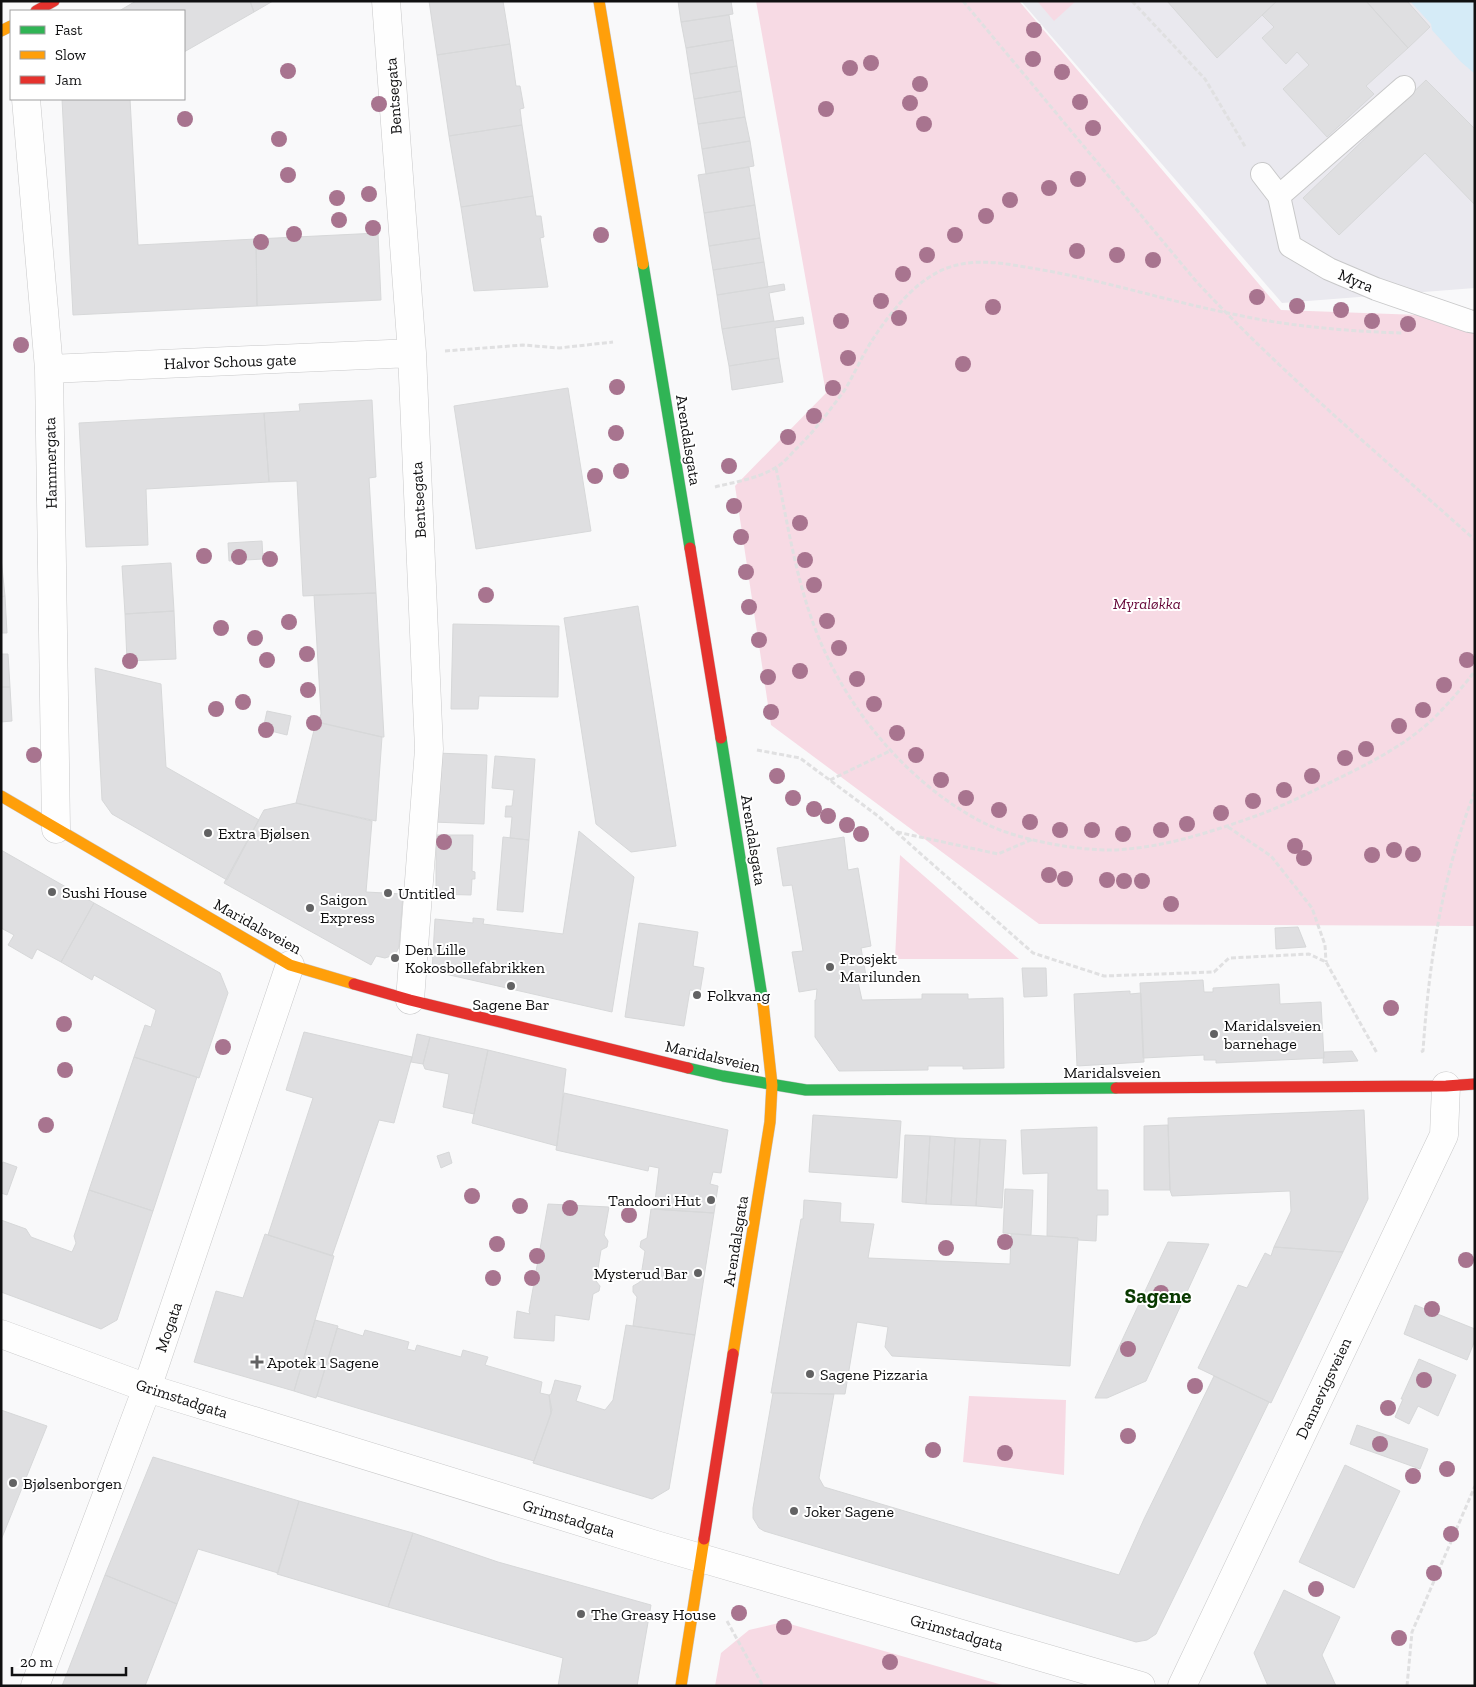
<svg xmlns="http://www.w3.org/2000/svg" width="1476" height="1687" font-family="'Zilla Slab',serif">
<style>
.built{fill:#eae9ef}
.green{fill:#f7dae4}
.water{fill:#d5ebf7}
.building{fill:#dfdfe1;stroke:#d7d8d9}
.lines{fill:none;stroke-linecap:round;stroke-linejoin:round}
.lane-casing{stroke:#c8c8c9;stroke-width:24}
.street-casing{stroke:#c8c8c9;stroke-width:29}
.fast-casing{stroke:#c8c8c9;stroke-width:12}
.slow-casing{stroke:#c8c8c9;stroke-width:12}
.jam-casing{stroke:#c8c8c9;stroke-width:12}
.path{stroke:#e0e0e1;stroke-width:3;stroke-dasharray:5 2.5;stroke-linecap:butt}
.lane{stroke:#fefefe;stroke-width:22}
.street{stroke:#fefefe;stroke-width:28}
.fast{stroke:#30b455;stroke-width:11}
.slow{stroke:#ff9f0a;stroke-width:11}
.jam{stroke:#e5322d;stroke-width:11}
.tree{fill:#a8748f}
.poi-dot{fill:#626263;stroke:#fff;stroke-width:2}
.labels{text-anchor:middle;stroke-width:4;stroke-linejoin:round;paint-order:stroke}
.street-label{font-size:16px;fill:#101011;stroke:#fff}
.park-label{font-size:16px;font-style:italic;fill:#650738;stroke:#fff}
.poi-label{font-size:16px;fill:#101011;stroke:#fff;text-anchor:start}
.district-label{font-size:21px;font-weight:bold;fill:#093900;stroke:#fff}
</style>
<rect width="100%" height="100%" fill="#f9f9fa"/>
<path class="built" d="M1021 1H1475V288L1282 303Z"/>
<path class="green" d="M756 1H1019L1281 310 1475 317V926L1039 924 771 725 735 486 826 393Z
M1037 1H1076L1054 21Z
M900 855 1019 959H895Z
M969 1396 1066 1400 1064 1475 963 1462Z
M783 1622 1006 1686H715L721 1653 749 1630Z"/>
<path class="water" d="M1410 1H1475V74L1460 61 1432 30 1431 24Z"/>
<path class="building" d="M136 1H250L254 12 184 52V11H119Z
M250 1H273L254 12Z
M429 1H503L510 44 437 55Z
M678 1H731L733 14 681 22Z
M1167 1H1277L1217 58Z
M1277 1H1366L1408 48 1366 86 1374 94 1327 137 1283 89 1309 65 1297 52 1286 64 1262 38 1274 27 1262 15Z
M1366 1H1407L1430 27 1408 48Z
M729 15 733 40 686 48 681 22Z
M733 40 737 66 690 74 686 48Z
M510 44 516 86H520L524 108 520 109 522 125 449 136 437 55Z
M737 66 741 91 694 99 690 74Z
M1426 80 1475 129V205L1425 153 1339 235 1303 198Z
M741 91 745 117 698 124 694 99Z
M62 99H130L138 245 256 239 257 306 73 315Z
M745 117 750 141 702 149 698 124Z
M522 125 533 196 461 207 449 136Z
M750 141 754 166 706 174 702 149Z
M749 167 755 205 704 213 698 175Z
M533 196 536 216H541L544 237 540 238 548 287 474 291 461 207Z
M755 205 760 238 709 246 704 213Z
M378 233 381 300 257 306 256 239Z
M760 238 764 262 713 270 709 246Z
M764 262 768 287 717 295 713 270Z
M784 284 785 290 769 293 774 321 722 329 717 295Z
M803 317 804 324 775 328 779 358 729 366 722 329Z
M779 358 783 382 732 390 729 366Z
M568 388 591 531 476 549 454 406Z
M372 400 376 477 369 478 376 593 303 596 297 481 269 482 264 413 300 411 299 404Z
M264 413 269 482 146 489 148 545 86 547 79 423Z
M262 541 263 559 229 561 228 543Z
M1 558 5 596 1 597Z
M171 563 174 611 125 614 122 566Z
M376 593 384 737H382L318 722 321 714 314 595Z
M5 596 7 633H1V597Z
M638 606 676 846 631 852 596 824 564 618Z
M174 611 176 659 127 661 125 614Z
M453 624 559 626 558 697 479 696 478 709H451Z
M1 654H8L10 687H1Z
M95 668 161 684 166 767 259 820 227 880 112 814 102 800Z
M1 687H10L12 721 1 722Z
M267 711 291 716 287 735 263 729Z
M316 722 382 737 376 821 296 803Z
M436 753 487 755 484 824 433 822Z
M495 756 535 759 529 840 510 838 512 817H505L506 806H512L514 790 492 788Z
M296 803 372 821 366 892 403 894 399 947 396 953 391 956 385 958 376 956 371 965 224 883 264 810Z
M579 831 634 877 612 1012 432 971 435 919 473 923V918L484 919 483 924 563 934Z
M436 835H473L472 871 475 872V879H472L471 895 436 894Z
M503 837 529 840 523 912 497 910Z
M844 837 848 870 858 868 871 946 861 948 867 981 858 982 862 1000 922 999V994H968V999L1003 998 1004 1068 963 1069V1066H928V1070L839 1071 815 1037V1000H816L817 989 799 992 792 952 803 951 792 885 783 886 777 848Z
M1 850 94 903 61 962 37 949 32 959 8 945 14 935 1 928Z
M94 903 220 973 228 993 199 1078 134 1057 145 1025 151 1027 156 1010 94 975 92 980 61 962Z
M639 923 698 932 693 966 704 968 700 992 690 990 684 1026 625 1017Z
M1298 927 1306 947 1276 949 1275 928Z
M1022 968H1046L1047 996 1024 997Z
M1203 980 1204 992H1213V988L1279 984 1280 1004 1321 1002 1324 1058 1216 1063V1060H1204V1055L1143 1058 1140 983Z
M1130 991V994L1141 993 1144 1062 1077 1066 1074 994Z
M304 1032 412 1057 394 1123 379 1120 332 1256 268 1235 313 1098 286 1090Z
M417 1034 430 1037 423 1064 411 1062Z
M430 1037 488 1050 474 1114 443 1107 449 1074 425 1069 423 1064Z
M488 1050 566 1069 557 1146 472 1123Z
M1352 1051 1358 1061 1323 1063 1324 1052Z
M134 1057 197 1077 153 1211 89 1190Z
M564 1093 728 1130 721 1173 713 1172 710 1184 718 1186 714 1213 654 1209 659 1168 649 1166 648 1171 556 1150Z
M1364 1110 1368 1199 1343 1252 1274 1247 1291 1211 1290 1191 1172 1196 1170 1190 1168 1118Z
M813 1115 901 1121 897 1178 809 1172Z
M1168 1125 1170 1190H1144V1126Z
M1097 1127V1190H1108V1215H1097L1096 1241 1078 1240V1238L1047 1236 1048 1173 1023 1174 1021 1130Z
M905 1135 930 1136 926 1204 902 1202Z
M930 1136 955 1138 951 1205 926 1204Z
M955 1138 980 1139 976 1206 951 1205Z
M980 1139 1006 1140 1002 1208 976 1206Z
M449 1152 452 1163 441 1168 437 1156Z
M3 1162 17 1167 7 1195 1 1193V1166Z
M1005 1189 1033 1190 1031 1235 1003 1233Z
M89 1190 153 1211 117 1320 101 1329 1 1292V1220L26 1229 31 1237 72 1252 76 1243 74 1236Z
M804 1200 841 1203 840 1222 874 1224 868 1258 1010 1264 1011 1234 1078 1238 1070 1366 892 1356 885 1347 888 1327 857 1322 845 1394 771 1393 801 1219H803Z
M548 1204 609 1207 604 1235 608 1241 607 1247 601 1250 596 1281 600 1286 599 1291 593 1294 589 1320 555 1315 554 1341 514 1338 517 1311 530 1314 529 1311Z
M651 1209 714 1213 695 1335 633 1326 637 1297 633 1292V1286L640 1282 645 1251 640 1247 641 1241 647 1238Z
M265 1234 334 1256 294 1391 194 1362 216 1291 243 1298Z
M1168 1242 1209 1244 1146 1381 1107 1398H1095Z
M1274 1247 1343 1252 1271 1403 1198 1368 1238 1285 1247 1288 1265 1253 1271 1256Z
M1415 1305 1475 1329V1340L1467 1360 1404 1334Z
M315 1320 338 1326 316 1398 294 1391Z
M626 1325 695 1335 669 1489 652 1499 533 1463 551 1414 549 1395 551 1394 555 1380 581 1386 576 1401 605 1410 613 1400Z
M337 1328 363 1336 365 1330 409 1342 407 1349 415 1351 417 1345 461 1357 463 1350 488 1357 485 1365 542 1382 540 1393 549 1395 552 1410 534 1461 317 1396Z
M1419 1359 1456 1375 1438 1416 1418 1406 1409 1424 1395 1417 1403 1399H1401Z
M1214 1376 1269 1402 1156 1634 1147 1640 1136 1642 764 1531 759 1528 753 1518V1508L773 1393 834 1394 819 1478 824 1487 1119 1575 1144 1519Z
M1 1410 47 1426 1 1540Z
M1357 1425 1428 1449 1420 1469 1350 1444Z
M153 1457 299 1501 278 1573 198 1549 177 1604 105 1575Z
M1345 1465 1400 1491 1354 1588 1299 1562Z
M299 1501 413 1533 388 1607 277 1574Z
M413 1533 498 1562 651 1605 637 1686H558L563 1658 388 1607Z
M105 1575 177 1604 145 1686H62Z
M1284 1590 1340 1617 1322 1655 1336 1686H1268L1254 1653Z"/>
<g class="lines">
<defs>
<path id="lane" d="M1404 87 1279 196 1290 246 1329 269 1376 289 1469 321 1475 322
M1262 174 1279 196"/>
<path id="street" d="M386 1 412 353 429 749 410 1000
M26 99 49 369 56 829
M49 369 412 353
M1 1334 147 1388 656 1545 1141 1686
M35 1686 147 1388 290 965
M1182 1686 1444 1135 1446 1086"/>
<path id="fast" d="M643 264 690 548
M721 738 763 1003
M688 1068 723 1076 806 1090 1116 1088"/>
<path id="slow" d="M599 1 643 264
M1 31 11 26
M1 796 290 965 354 984
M733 1354 770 1122 772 1085 763 1003
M681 1686 704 1539"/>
<path id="jam" d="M36 11 54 1
M690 548 721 738
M354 984 410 1000 688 1068
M1116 1088 1446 1086 1475 1084
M704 1539 733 1354"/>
</defs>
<use href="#lane" class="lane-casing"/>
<use href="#street" class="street-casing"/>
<use href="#fast" class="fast-casing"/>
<use href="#slow" class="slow-casing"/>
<use href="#jam" class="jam-casing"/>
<path class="path" d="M963 1 1195 280C1281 373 1380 455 1475 540
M1132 1 1205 79 1246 148
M445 351 523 345 559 348 613 342
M776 468C789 530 798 594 825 652 857 722 917 790 986 824 1019 840 1074 850 1110 850 1159 849 1208 833 1253 817 1281 807 1307 794 1333 781 1368 764 1404 746 1433 719 1448 704 1462 688 1475 671
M715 487C734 482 757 479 775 468 783 464 790 455 796 449 814 432 829 411 844 391 854 375 861 358 871 342 889 314 915 280 947 268 977 257 1007 264 1037 269 1102 280 1164 300 1228 313 1285 326 1343 331 1402 333
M757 750 800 758 878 816 1033 953 1104 976 1214 972 1229 958 1309 954 1326 962 1377 1053
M830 780 892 750
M1228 827 1271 856 1312 908 1325 945 1326 962
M897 832 998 854 1033 839
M1421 1052 1423 1051C1429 962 1442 875 1475 791
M727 1621 763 1686
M1407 1686 1412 1632 1475 1486"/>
<use href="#lane" class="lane"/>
<use href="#street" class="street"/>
<use href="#fast" class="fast"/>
<use href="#slow" class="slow"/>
<use href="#jam" class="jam"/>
</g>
<g class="tree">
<circle cx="1034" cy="30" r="8"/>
<circle cx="1033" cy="59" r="8"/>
<circle cx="871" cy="63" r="8"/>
<circle cx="850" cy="68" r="8"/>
<circle cx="288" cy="71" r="8"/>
<circle cx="1062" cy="72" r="8"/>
<circle cx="920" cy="84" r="8"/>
<circle cx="1080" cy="102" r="8"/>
<circle cx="910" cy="103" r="8"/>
<circle cx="379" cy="104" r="8"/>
<circle cx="826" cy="109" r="8"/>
<circle cx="185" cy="119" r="8"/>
<circle cx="924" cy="124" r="8"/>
<circle cx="1093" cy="128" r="8"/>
<circle cx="279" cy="139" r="8"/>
<circle cx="288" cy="175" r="8"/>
<circle cx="1078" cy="179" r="8"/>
<circle cx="1049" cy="188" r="8"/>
<circle cx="369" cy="194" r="8"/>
<circle cx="337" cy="198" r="8"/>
<circle cx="1010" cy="200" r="8"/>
<circle cx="986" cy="216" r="8"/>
<circle cx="339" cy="220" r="8"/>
<circle cx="373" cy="228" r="8"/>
<circle cx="294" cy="234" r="8"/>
<circle cx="601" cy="235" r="8"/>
<circle cx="955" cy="235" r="8"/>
<circle cx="261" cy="242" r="8"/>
<circle cx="1077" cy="251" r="8"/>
<circle cx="927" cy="255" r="8"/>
<circle cx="1117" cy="255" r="8"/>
<circle cx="1153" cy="260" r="8"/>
<circle cx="903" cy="274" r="8"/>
<circle cx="1257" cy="297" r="8"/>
<circle cx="881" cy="301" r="8"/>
<circle cx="1297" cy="306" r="8"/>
<circle cx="993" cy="307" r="8"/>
<circle cx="1341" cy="310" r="8"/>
<circle cx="899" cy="318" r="8"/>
<circle cx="841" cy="321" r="8"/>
<circle cx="1372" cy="321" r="8"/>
<circle cx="1408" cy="324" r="8"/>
<circle cx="21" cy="345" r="8"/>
<circle cx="848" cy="358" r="8"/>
<circle cx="963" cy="364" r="8"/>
<circle cx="617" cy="387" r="8"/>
<circle cx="833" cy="388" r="8"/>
<circle cx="814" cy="416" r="8"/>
<circle cx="616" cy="433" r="8"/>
<circle cx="788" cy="437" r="8"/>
<circle cx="729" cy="466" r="8"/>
<circle cx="621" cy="471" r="8"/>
<circle cx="595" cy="476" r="8"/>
<circle cx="734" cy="506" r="8"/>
<circle cx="800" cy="523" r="8"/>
<circle cx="741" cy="537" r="8"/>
<circle cx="204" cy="556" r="8"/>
<circle cx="239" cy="557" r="8"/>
<circle cx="270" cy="559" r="8"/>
<circle cx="805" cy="560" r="8"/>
<circle cx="746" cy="572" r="8"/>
<circle cx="814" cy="585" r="8"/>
<circle cx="486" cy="595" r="8"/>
<circle cx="749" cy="607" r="8"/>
<circle cx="827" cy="621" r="8"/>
<circle cx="289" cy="622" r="8"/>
<circle cx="221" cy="628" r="8"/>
<circle cx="255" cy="638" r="8"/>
<circle cx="759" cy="640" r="8"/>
<circle cx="839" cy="648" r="8"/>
<circle cx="307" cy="654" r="8"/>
<circle cx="267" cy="660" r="8"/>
<circle cx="1467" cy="660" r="8"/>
<circle cx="130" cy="661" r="8"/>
<circle cx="800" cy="671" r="8"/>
<circle cx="768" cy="677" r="8"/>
<circle cx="857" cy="679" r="8"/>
<circle cx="1444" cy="685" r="8"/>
<circle cx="308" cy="690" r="8"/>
<circle cx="243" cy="702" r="8"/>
<circle cx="874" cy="704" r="8"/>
<circle cx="216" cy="709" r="8"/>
<circle cx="1423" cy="710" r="8"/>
<circle cx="771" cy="712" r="8"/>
<circle cx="314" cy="723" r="8"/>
<circle cx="1399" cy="726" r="8"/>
<circle cx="266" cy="730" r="8"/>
<circle cx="897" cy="733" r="8"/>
<circle cx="1366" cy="749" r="8"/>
<circle cx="34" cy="755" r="8"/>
<circle cx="916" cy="755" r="8"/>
<circle cx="1345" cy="758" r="8"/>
<circle cx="777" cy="776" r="8"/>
<circle cx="1312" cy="776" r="8"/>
<circle cx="941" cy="780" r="8"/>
<circle cx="1284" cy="790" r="8"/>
<circle cx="793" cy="798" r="8"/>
<circle cx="966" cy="798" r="8"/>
<circle cx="1253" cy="801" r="8"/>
<circle cx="814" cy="809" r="8"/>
<circle cx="999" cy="810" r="8"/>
<circle cx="1221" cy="813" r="8"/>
<circle cx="828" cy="816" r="8"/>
<circle cx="1030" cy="822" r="8"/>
<circle cx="1187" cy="824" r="8"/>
<circle cx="847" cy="825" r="8"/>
<circle cx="1060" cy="830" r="8"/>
<circle cx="1092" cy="830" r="8"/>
<circle cx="1161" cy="830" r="8"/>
<circle cx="861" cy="834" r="8"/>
<circle cx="1123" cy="834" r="8"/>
<circle cx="444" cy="842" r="8"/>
<circle cx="1295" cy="846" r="8"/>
<circle cx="1394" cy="850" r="8"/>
<circle cx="1413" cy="854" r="8"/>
<circle cx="1372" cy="855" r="8"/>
<circle cx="1304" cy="858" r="8"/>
<circle cx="1049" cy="875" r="8"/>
<circle cx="1065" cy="879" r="8"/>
<circle cx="1107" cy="880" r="8"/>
<circle cx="1124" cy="881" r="8"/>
<circle cx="1142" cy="881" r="8"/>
<circle cx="1171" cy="904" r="8"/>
<circle cx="1391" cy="1008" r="8"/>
<circle cx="64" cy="1024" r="8"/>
<circle cx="223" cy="1047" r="8"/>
<circle cx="65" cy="1070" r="8"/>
<circle cx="46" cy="1125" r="8"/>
<circle cx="472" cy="1196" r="8"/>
<circle cx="520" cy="1206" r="8"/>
<circle cx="570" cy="1208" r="8"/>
<circle cx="629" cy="1215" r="8"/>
<circle cx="1005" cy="1242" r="8"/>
<circle cx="497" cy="1244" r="8"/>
<circle cx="946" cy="1248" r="8"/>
<circle cx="537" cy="1256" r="8"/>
<circle cx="1466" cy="1260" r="8"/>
<circle cx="493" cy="1278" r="8"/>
<circle cx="532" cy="1278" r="8"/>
<circle cx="1161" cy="1293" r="8"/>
<circle cx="1432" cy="1309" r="8"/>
<circle cx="1128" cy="1349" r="8"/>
<circle cx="1424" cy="1380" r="8"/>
<circle cx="1195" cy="1386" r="8"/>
<circle cx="1388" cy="1408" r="8"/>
<circle cx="1128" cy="1436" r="8"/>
<circle cx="1380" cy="1444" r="8"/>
<circle cx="933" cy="1450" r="8"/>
<circle cx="1005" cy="1453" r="8"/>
<circle cx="1447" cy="1469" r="8"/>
<circle cx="1413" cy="1476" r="8"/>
<circle cx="1451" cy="1534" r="8"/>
<circle cx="1434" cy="1573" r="8"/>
<circle cx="1316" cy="1589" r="8"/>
<circle cx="739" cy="1613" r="8"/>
<circle cx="784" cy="1627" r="8"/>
<circle cx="1399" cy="1638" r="8"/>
<circle cx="890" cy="1662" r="8"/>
</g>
<g class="poi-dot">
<circle cx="208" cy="833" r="5"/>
<circle cx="52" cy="892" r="5"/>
<circle cx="388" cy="893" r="5"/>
<circle cx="310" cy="908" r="5"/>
<circle cx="395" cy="958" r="5"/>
<circle cx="830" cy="967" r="5"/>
<circle cx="511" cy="986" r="5"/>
<circle cx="697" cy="995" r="5"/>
<circle cx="1214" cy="1034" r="5"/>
<circle cx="711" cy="1200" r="5"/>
<circle cx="698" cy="1273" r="5"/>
<path d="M254.5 1354.5h5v5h5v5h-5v5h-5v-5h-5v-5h5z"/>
<circle cx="810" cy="1374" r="5"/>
<circle cx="13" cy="1483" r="5"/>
<circle cx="794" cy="1511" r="5"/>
<circle cx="581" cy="1614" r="5"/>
</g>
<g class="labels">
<g class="street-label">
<text transform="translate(393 96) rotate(-94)" y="6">Bentsegata</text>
<text transform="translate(1356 280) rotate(23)" y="6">Myra</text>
<text transform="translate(230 361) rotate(-2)" y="6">Halvor Schous gate</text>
<text transform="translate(689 440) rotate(81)" y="6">Arendalsgata</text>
<text transform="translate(50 463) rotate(-91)" y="6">Hammergata</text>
<text transform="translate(418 500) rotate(-93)" y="6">Bentsegata</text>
<text transform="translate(754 840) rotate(81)" y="6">Arendalsgata</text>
<text transform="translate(258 926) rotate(29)" y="6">Maridalsveien</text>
<text transform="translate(713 1056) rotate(13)" y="6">Maridalsveien</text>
<text x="1112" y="1078">Maridalsveien</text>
<text transform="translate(735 1241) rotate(-81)" y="6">Arendalsgata</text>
<text transform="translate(168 1327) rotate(-71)" y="6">Mogata</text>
<text transform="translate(1323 1388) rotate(-65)" y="6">Dannevigsveien</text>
<text transform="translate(182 1398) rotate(18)" y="6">Grimstadgata</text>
<text transform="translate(569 1518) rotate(17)" y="6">Grimstadgata</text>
<text transform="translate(957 1632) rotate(16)" y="6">Grimstadgata</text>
</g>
<g class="park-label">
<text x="1147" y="609">Myraløkka</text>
</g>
<g class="poi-label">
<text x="218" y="839">Extra Bjølsen</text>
<text x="62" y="898">Sushi House</text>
<text x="398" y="899">Untitled</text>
<text x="320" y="905">Saigon<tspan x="320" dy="18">Express</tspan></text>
<text x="405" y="955">Den Lille<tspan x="405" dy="18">Kokosbollefabrikken</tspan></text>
<text x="840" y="964">Prosjekt<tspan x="840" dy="18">Marilunden</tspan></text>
<text x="707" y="1001">Folkvang</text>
<text x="511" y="1010" text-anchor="middle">Sagene Bar</text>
<text x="1224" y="1031">Maridalsveien<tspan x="1224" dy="18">barnehage</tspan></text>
<text x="701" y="1206" text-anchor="end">Tandoori Hut</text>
<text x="688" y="1279" text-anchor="end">Mysterud Bar</text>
<text x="267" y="1368">Apotek 1 Sagene</text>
<text x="820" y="1380">Sagene Pizzaria</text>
<text x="23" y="1489">Bjølsenborgen</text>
<text x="804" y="1517">Joker Sagene</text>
<text x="591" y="1620">The Greasy House</text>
</g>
<g class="district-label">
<text x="1158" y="1303">Sagene</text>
</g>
</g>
<rect width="1476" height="1687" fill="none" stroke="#101011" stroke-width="5"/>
<rect x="10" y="10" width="175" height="90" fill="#ffffff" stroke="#9f9fa0"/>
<rect x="20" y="26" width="25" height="8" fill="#30b455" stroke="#9f9fa0"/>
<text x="55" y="35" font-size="15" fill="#101011">Fast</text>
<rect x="20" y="51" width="25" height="8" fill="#ff9f0a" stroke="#9f9fa0"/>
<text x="55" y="60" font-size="15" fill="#101011">Slow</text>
<rect x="20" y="76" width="25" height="8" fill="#e5322d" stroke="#9f9fa0"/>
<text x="55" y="85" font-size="15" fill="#101011">Jam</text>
<path d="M12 1667v8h114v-8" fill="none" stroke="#101011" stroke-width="2.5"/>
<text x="20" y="1667" font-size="15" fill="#101011" stroke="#ffffff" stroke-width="4" paint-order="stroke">20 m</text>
</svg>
